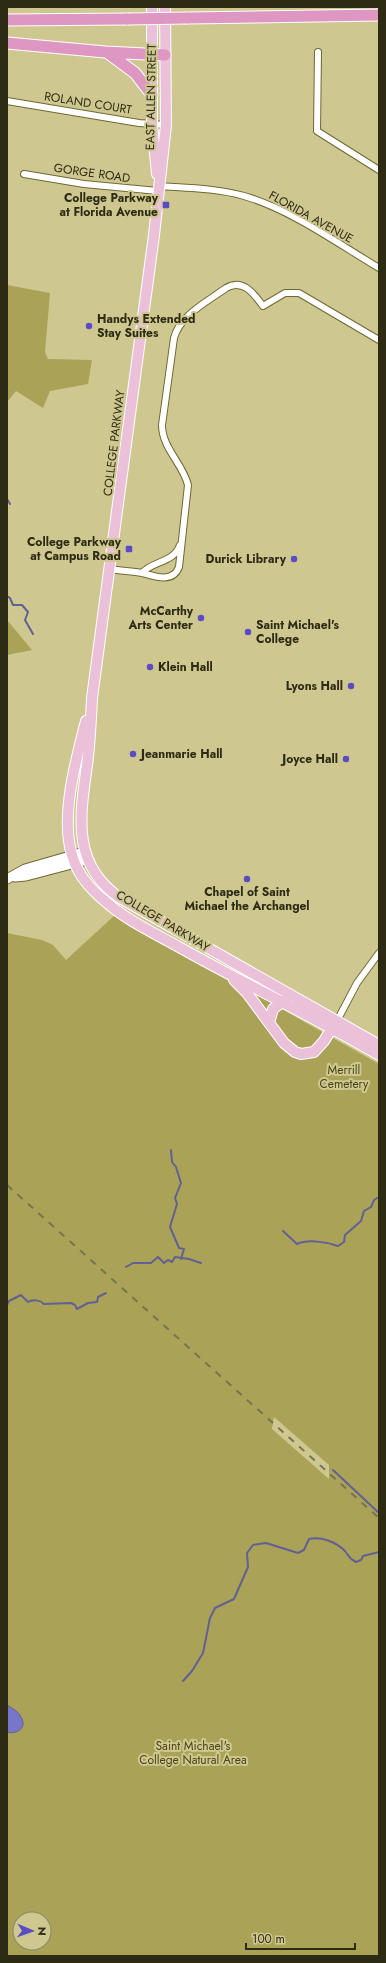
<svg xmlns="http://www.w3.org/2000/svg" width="386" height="1963" font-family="Jost,sans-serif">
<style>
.green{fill:#aaa256;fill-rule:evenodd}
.water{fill:#7876ca;stroke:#626094}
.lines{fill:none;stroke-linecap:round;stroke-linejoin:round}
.stream{stroke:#626094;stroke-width:2}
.street-casing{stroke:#6f6934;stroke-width:8}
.secondary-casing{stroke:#6f6934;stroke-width:11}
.primary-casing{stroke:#fff;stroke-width:12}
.highway-casing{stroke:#fff;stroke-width:13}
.street{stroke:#fff;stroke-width:6}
.secondary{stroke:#fff;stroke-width:9}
.primary{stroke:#ebc1da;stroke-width:10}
.highway{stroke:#de97c2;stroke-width:11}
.rail{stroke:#78744e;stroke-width:2;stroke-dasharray:7 7;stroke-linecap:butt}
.highway-bridge-casing{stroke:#fff;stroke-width:13;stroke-linecap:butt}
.highway-bridge{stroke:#de97c2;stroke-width:11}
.poi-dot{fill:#5a4cc4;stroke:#cec890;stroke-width:1.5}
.labels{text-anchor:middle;stroke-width:4;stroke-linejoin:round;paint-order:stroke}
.street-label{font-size:12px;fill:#2e2b15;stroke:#cec890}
.poi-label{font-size:12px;font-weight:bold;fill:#2e2b15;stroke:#cec890;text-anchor:end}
.park-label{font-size:12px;fill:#4a4519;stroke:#cec890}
</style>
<rect width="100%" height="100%" fill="#cec890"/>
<path class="green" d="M7 285 50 293 45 352 48 359 92 360 88 384 50 391 43 408 16 391 7 402Z
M7 620 32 650 7 655Z
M115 915 379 1064V1956H7V933L42 940 53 945 66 960ZM274 1417 329 1465V1479L272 1429ZM20 1919H44V1943H20Z"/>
<path class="water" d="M7 1705C13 1709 18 1711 21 1717 28 1728 16 1735 7 1732Z"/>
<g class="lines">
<path class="stream" d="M7 499 10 504
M7 596 10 598 13 605H22L28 612 25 620 33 634
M171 1150 172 1162 176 1167 181 1183 175 1198 177 1204 170 1227 179 1248 184 1249 181 1259
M283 1231 297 1244C308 1239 327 1242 338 1246L344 1242 345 1235 361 1221 364 1211 371 1207 374 1200 379 1197
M126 1267 133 1263H151L158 1257 164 1263 168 1260 172 1262 175 1257 189 1259 201 1263
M7 1305 9 1301 21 1295 28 1302C33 1299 40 1300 44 1304L71 1303 75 1305 77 1309 88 1303 97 1302 98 1297 106 1293
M333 1470 379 1513
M183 1681 192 1671 203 1653 210 1618 215 1608 234 1599 248 1567 247 1553 253 1545 266 1543 298 1553 304 1550 309 1539C321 1536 336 1542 345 1551 349 1556 349 1559 356 1562L361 1560 363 1556 379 1552"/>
<defs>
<path id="street" d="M318 52 317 131 379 170
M7 101 139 123 166 125
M24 174 84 184 158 191
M158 186C186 188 216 188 244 196 290 209 337 243 379 268
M110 569C121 571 132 571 142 573 156 577 173 583 179 567L188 485C183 464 162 448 162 425L174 338C180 315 207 302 226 288 243 278 254 294 263 306L285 293H299L379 340
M142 573C152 561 174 563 180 545
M337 1021 357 983 379 953"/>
<path id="secondary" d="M15 877 26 876 87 860
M7 879 25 869 84 852"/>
<path id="primary" d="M152 7V124L157 174
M165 7 166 125 154 235 92 698C91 720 90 742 87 765 80 816 71 864 120 898L379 1045
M86 721C76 760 60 816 72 855 77 873 90 889 105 901 126 920 154 933 179 947 245 984 314 1017 379 1055
M234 980 247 993 284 1043 295 1052 301 1054 314 1052 324 1041 335 1023
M269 1023 273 1009 285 1000"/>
<path id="highway" d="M187 18 379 15
M7 20 128 19
M7 43 105 52 165 55
M108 53 135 73 152 95"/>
</defs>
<use href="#street" class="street-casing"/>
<use href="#secondary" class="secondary-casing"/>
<use href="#primary" class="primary-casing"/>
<use href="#highway" class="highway-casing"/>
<use href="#street" class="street"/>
<use href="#secondary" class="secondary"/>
<use href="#primary" class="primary"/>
<use href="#highway" class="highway"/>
<path class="rail" d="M7 1185 379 1518"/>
<defs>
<path id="highway-bridge" d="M128 19 187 18"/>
</defs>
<use href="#highway-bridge" class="highway-bridge-casing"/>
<use href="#highway-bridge" class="highway-bridge"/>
</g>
<g class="poi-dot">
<rect x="162" y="201" width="8" height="8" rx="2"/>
<circle cx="89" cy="326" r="4"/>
<rect x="125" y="545" width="8" height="8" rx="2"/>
<circle cx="294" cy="559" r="4"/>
<circle cx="201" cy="618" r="4"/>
<circle cx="248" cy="632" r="4"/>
<circle cx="150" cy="667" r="4"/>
<circle cx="351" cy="686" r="4"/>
<circle cx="133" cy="754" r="4"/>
<circle cx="346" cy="759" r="4"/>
<circle cx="247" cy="879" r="4"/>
</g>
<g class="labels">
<g class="street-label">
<text transform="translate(151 97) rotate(-89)" y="4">EAST ALLEN STREET</text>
<text transform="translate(88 103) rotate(9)" y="4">ROLAND COURT</text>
<text transform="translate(92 173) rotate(8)" y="4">GORGE ROAD</text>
<text transform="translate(311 217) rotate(29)" y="4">FLORIDA AVENUE</text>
<text transform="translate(114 443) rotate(-83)" y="4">COLLEGE PARKWAY</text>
<text transform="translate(163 921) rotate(31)" y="4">COLLEGE PARKWAY</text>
</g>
<g class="poi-label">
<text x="158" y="202">College Parkway<tspan x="158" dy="14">at Florida Avenue</tspan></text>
<text x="97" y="323" text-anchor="start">Handys Extended<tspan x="97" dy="14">Stay Suites</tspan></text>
<text x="121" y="546">College Parkway<tspan x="121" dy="14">at Campus Road</tspan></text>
<text x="286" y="563">Durick Library</text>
<text x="193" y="615">McCarthy<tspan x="193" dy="14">Arts Center</tspan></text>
<text x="256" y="629" text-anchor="start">Saint Michael's<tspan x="256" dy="14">College</tspan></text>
<text x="158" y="671" text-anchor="start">Klein Hall</text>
<text x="343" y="690">Lyons Hall</text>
<text x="141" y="758" text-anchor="start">Jeanmarie Hall</text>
<text x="338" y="763">Joyce Hall</text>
<text x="247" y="896" text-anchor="middle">Chapel of Saint<tspan x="247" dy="14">Michael the Archangel</tspan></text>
</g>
<g class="park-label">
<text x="344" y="1074">Merrill<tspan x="344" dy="14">Cemetery</tspan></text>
<text x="193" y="1750">Saint Michael's<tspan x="193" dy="14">College Natural Area</tspan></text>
</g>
</g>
<rect width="386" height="1963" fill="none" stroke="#2e2b15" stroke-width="16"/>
<g transform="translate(32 1931) rotate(92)"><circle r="19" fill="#cec890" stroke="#8e895f"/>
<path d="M0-3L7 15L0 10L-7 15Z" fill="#5a4cc4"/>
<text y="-6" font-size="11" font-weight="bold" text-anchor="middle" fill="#2e2b15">N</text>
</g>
<path d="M246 1943v6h109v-6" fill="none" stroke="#2e2b15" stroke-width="2"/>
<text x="252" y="1943" font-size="12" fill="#2e2b15" stroke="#cec890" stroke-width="3" paint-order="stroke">100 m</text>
</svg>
